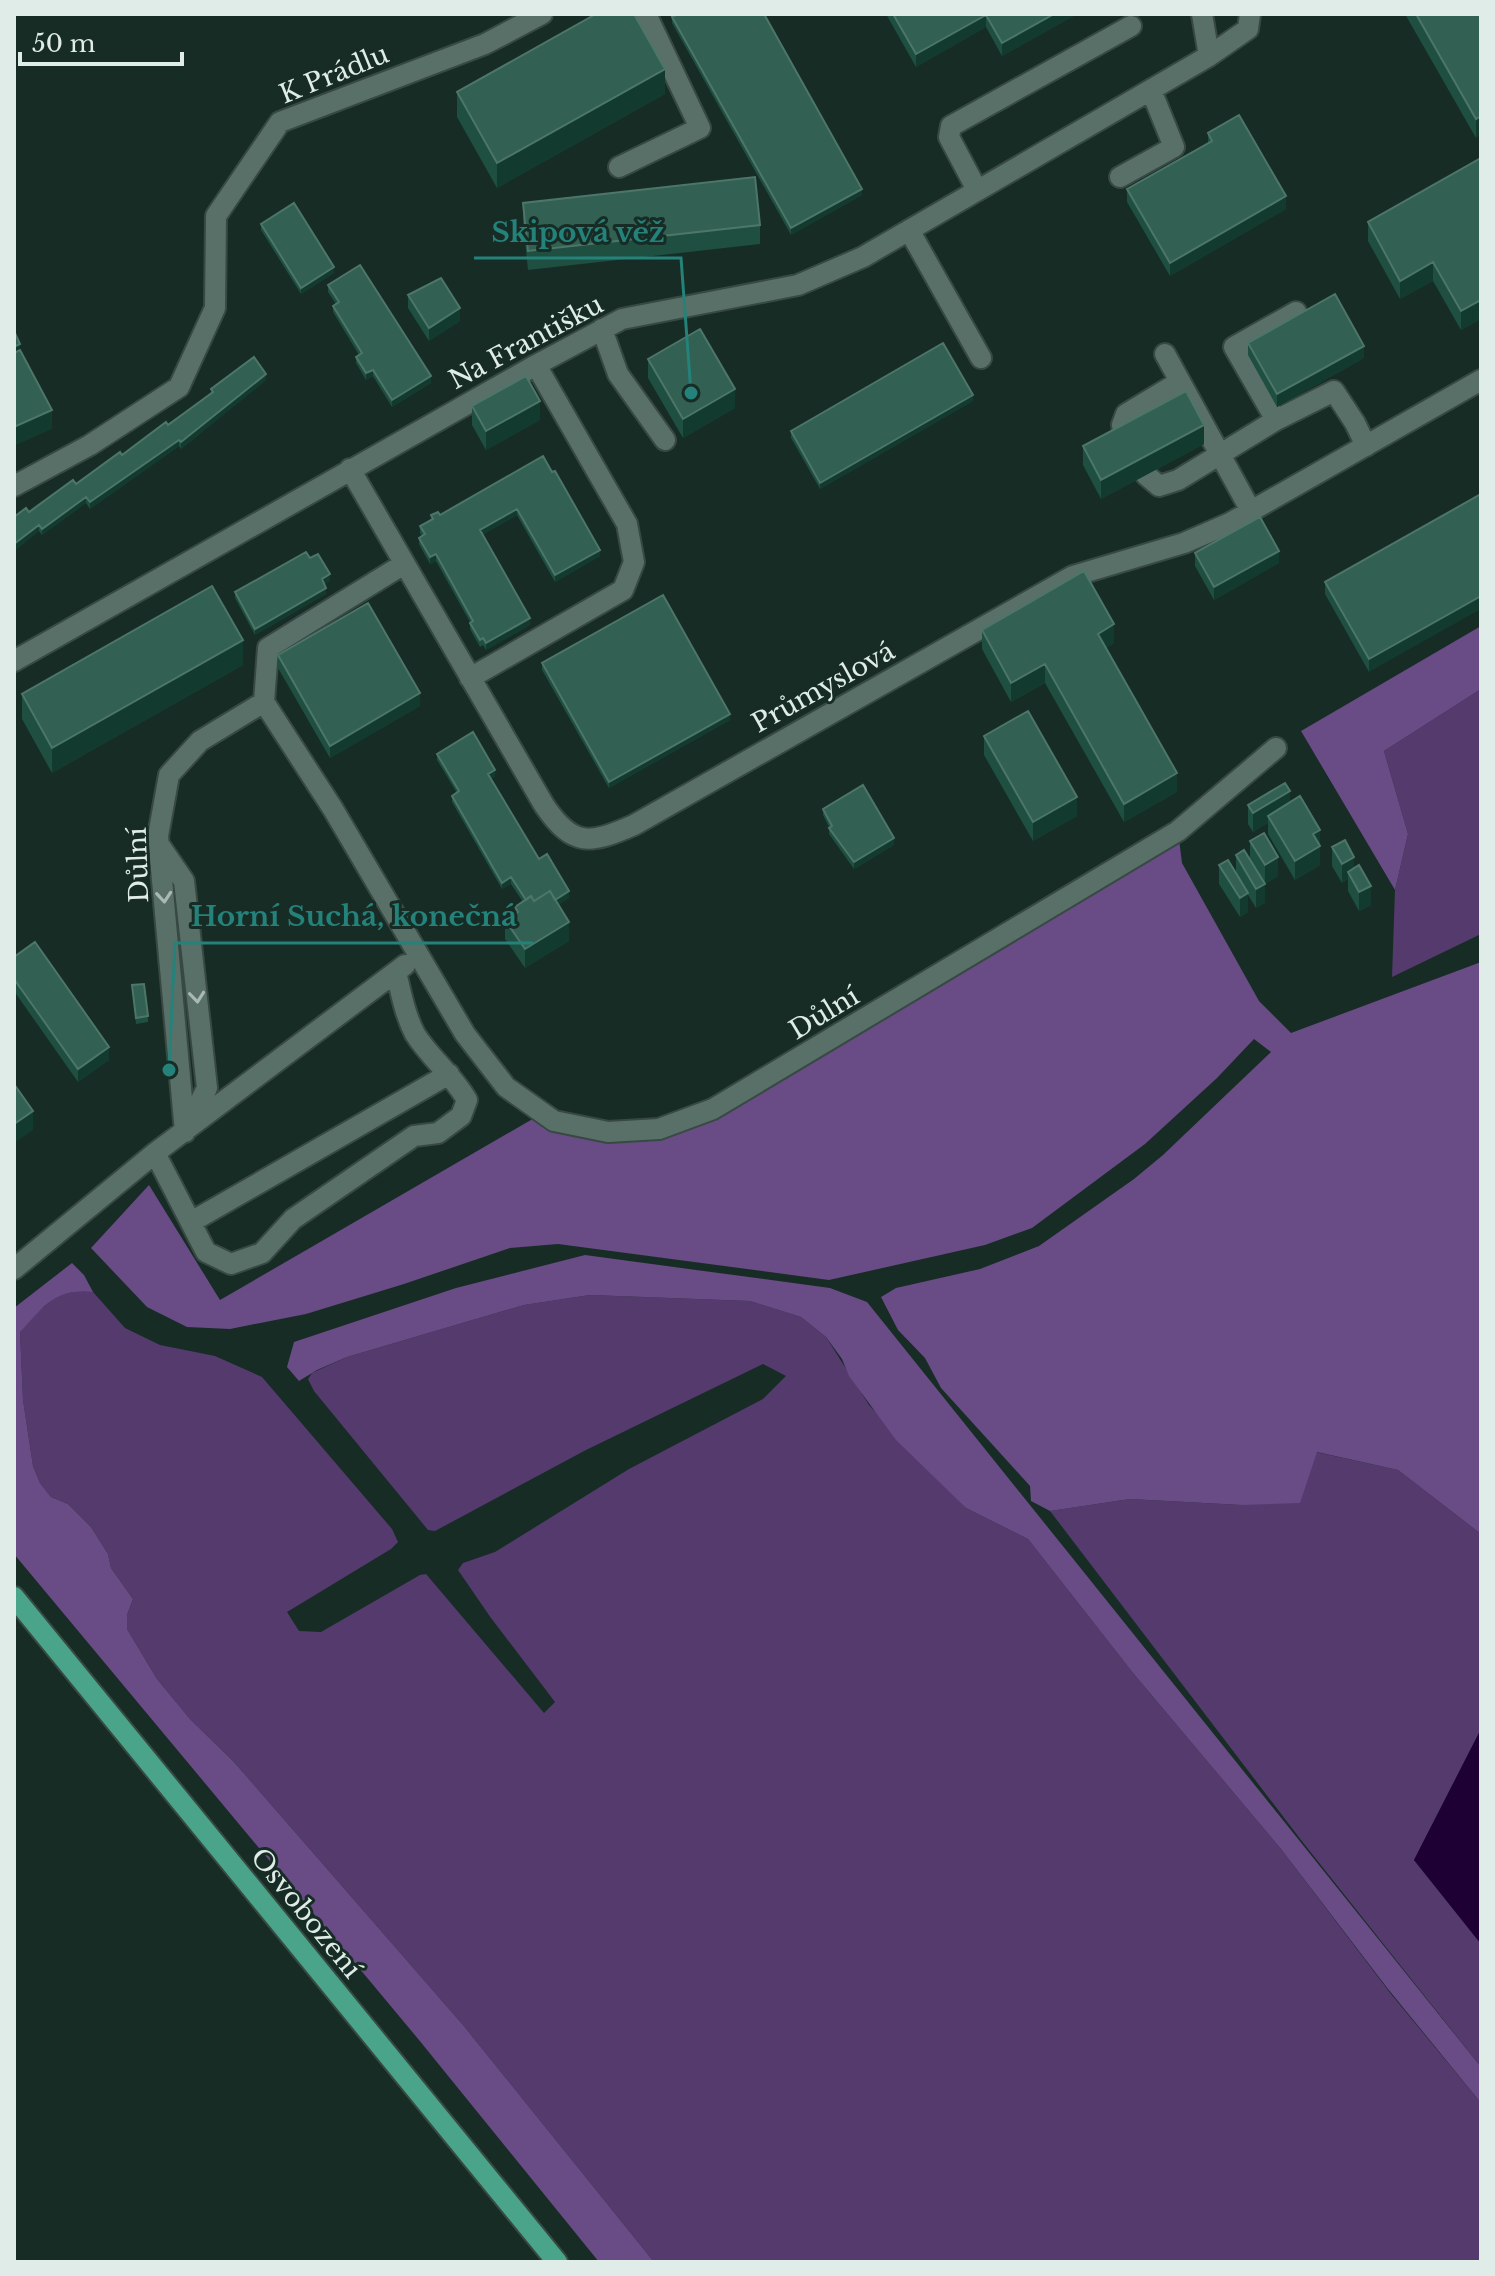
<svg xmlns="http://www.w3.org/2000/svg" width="1495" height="2276" font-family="'Libre Baskerville',serif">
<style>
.green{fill:#553a6e}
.forest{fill:#694b86}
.water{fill:#1f0034}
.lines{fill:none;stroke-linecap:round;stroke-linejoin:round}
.minor-casing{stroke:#374942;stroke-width:24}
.major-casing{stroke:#374942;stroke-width:24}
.minor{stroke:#597068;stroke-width:20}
.major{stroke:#49a489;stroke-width:20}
.wall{fill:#1e4f41}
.shaded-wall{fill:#123a2e}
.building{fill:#326052;stroke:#4d766a;stroke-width:2}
.oneway{stroke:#a9bab4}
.labels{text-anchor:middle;stroke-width:6;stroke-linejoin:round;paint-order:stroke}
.street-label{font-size:26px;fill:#dfece7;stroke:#172c25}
.leader{fill:none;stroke:#24827a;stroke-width:3}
.callout-dot{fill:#24827a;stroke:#172c25;stroke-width:3}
.callout-label{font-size:28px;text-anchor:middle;font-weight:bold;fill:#24827a;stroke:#172c25;stroke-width:6;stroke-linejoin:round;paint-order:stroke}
</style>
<rect width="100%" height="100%" fill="#172c25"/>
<path class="green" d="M1481 689V934L1392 977 1395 890 1408 834 1384 751Z
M78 1291 93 1292 125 1328 160 1345 215 1356 262 1377 392 1529 398 1542 391 1549 287 1612 299 1631 321 1632 420 1575 426 1574 544 1713 555 1702 491 1618 458 1570 463 1563 495 1552 629 1469 763 1399 786 1376 763 1364 586 1450 435 1531 428 1530 314 1391 308 1379 312 1373 347 1357 524 1305 590 1295 750 1301 801 1317 826 1337 869 1405 966 1508 1028 1539 1133 1673 1281 1849 1391 1994 1481 2103V2262H654L463 2025 234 1762 190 1719 157 1679 127 1629V1615L133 1599 111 1568 108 1554 91 1527 68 1504 51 1497 40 1483 33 1466 23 1400 20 1332 28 1320 58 1295Z
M1316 1452 1398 1470 1481 1534V1729L1414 1860 1481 1944V2067L1301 1840 1050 1511 1130 1499 1241 1505Z"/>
<path class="forest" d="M1481 626V689L1384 751 1408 834 1395 890 1301 731Z
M1178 831 1182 863 1259 1001 1291 1033 1481 962V1534L1398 1470 1317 1452 1300 1503 1241 1505 1130 1499 1050 1511 1031 1501 1030 1486 941 1388 925 1358 898 1330 881 1297 896 1288 980 1269 1039 1246 1134 1179 1163 1155 1271 1052 1254 1039 1217 1078 1145 1144 1032 1228 985 1245 829 1280 558 1244 510 1248 404 1284 306 1314 230 1329 187 1327 147 1307 91 1248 149 1185 220 1300 543 1113 659 1129Z
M585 1255 830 1288 867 1302 1481 2067V2103L1388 1989 1281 1849 1133 1673 1028 1539 966 1508 896 1440 849 1376 842 1359 826 1337 801 1317 750 1301 590 1295 524 1305 347 1357 317 1370 299 1381 287 1367 294 1342 456 1288Z
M72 1263 84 1275 93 1292C54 1288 45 1306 20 1332L23 1400 33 1466 40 1483 51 1497 68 1504 91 1527 108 1554 111 1568 133 1599 127 1615V1629L157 1679 190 1719 234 1762 463 2025 654 2262H599L419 2040 14 1554V1308Z"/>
<path class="water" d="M1481 1729V1944L1414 1860Z"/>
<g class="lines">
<defs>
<path id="minor" d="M1202 14 1209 56
M619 167 700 128 646 14
M1120 177 1174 147 1151 90
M977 190 949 137 951 126 1131 26
M909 230 981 358
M602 329 618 374 665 440
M1165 354 1251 511
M1276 420 1234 347 1296 312
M1127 442 1122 425 1126 414 1179 382
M350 469 544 805C573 848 590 844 634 825L1073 576 1184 543 1230 523 1481 380
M1146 475 1159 486 1178 480 1276 420 1334 391 1355 423 1366 446
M14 486 90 445 179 387 215 308 216 216 280 122 485 44 542 14
M14 661 536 365 622 319 798 285 863 257 1209 56 1248 29 1250 14
M470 678 623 590 634 562 627 524 536 365
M264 702 333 809 465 1034 506 1087 554 1121 608 1132 659 1129 713 1109 1178 831 1276 748
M264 702 268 648 404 564
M160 846 184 881 207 1088 189 1124
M185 1132 158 836 169 775 200 741 264 702
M155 1153 206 1252 231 1264 262 1253 293 1219 414 1136 438 1133 461 1116 467 1100C453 1075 430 1058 415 1034 405 1015 401 993 396 972
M191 1222 449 1074
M14 1269 155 1153 405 965"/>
<path id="major" d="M14 1597 557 2262"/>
</defs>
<use href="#minor" class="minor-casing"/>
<use href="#major" class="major-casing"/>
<use href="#minor" class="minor"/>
<use href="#major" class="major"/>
</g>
<path class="wall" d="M886 14H1077L1002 56 986 27 916 67Z
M1405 14H1481L1476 138Z
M672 17 862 195 791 235 672 23Z
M457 92 665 94 497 188 457 117Z
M1208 133 1286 209 1170 276 1127 202V189L1208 143Z
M1481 158V319L1461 330 1433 281 1400 299 1368 241V222Z
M523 203 760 225V244L528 270 523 222Z
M261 224 334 273 301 294 261 230Z
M328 285 431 383 392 407 373 376 366 380 356 363V357L359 355 333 312V306L336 304 328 292Z
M408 295 460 321 429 341 408 308Z
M1248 343 1364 358 1277 407 1248 355Z
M648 359 735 408 683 438 648 378Z
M266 380 181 449 179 446 90 509 86 503 42 535 39 531 14 551V517L29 512 122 455 211 394V389Z
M973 401 820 489 791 438V431Z
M472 406 540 420 486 450 472 425Z
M1204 444 1101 499 1083 465V446Z
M543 456 600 556 555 582 517 515 482 535 530 625 486 650 483 645 480 647 470 629V622L436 561 430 564 419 544V538L422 536 420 533V526L431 520V515H440Z
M1481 494 1369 672 1325 594V582Z
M1195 553 1279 563 1214 600 1195 566Z
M310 558 330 581 324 584 326 594 255 635 235 598V592Z
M982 630 1114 643 1106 648 1177 792 1124 822 1045 683 1011 702 982 649Z
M278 655 420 706 330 758 278 668Z
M542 663 730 720 609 788 542 670Z
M243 665 52 773 22 719V694Z
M984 736 1077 816 1033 841 984 755Z
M437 754 495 776 491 779 539 859 569 898 558 905 569 941 525 968 505 939V920L515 914V907L523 902 511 884 502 889 452 802V796L457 793 437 760Z
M1290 802 1320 845V865L1295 880 1268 834V823L1253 832 1248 824V805Z
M823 809 894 845 854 869 829 834V827L823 815Z
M1250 841 1278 876 1265 884 1256 869 1265 903 1256 908 1248 895V912L1240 917 1219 884V865L1236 872V855L1250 860Z
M1332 847 1354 868 1371 905 1359 911 1348 891V879L1342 883 1332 866Z
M14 957 109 1060 78 1082 14 991Z
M132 985 148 1016V1022L136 1024Z"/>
<path class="shaded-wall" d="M1054 14H1077L1002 56V43Z
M986 15V27L916 67V54Z
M665 69V94L497 188V163Z
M1481 116V135L1476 138V119Z
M862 189V195L791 235V228Z
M1286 196V209L1170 276V263Z
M1433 262V281L1400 299V281Z
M334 267V273L301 294V288Z
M1481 300V319L1461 330V311Z
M460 308V321L429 341V328Z
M20 344V369L14 372V347Z
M1364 346V358L1277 407V394Z
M373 370V376L366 380V373Z
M266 374V380L181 449V442Z
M431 376V383L392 407V400Z
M735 389V408L683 438V419Z
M973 395V401L820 489V483Z
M540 401V420L486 450V431Z
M52 410V429L14 446V427Z
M1204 425V444L1101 499V480Z
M179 440V446L90 509V502Z
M86 497V503L42 535V529Z
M517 509V515L480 536V530Z
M39 525V531L14 551V544Z
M600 550V556L555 582V575Z
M1279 551V563L1214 600V587Z
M436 554V561L430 564V557Z
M330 574V581L322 586V579Z
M326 588V594L255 635V629Z
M1481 596V609L1369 672V659Z
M530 618V625L486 650V643Z
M1114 624V643L1098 653V634Z
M243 640V665L52 773V748Z
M1045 664V683L1011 702V683Z
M420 693V706L330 758V746Z
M730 714V720L609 788V782Z
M495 770V776L488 781V774Z
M1177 773V792L1124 822V804Z
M1290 791V810L1268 816V823L1253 832V813Z
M1077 797V816L1033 841V822Z
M1320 830V865L1295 880V861L1313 834Z
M894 838V845L854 869V862Z
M1278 857V876L1265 884V865Z
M1354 857V875L1348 872V879L1342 883V864Z
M511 877V884L502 889V883Z
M1265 884V903L1256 908V889Z
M1371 886V905L1359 911V892Z
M569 891V898L534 920V913Z
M1248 893V912L1240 917V898Z
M569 922V941L525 968V949Z
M109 1047V1060L78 1082V1069Z
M33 1111V1130L14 1143V1124Z"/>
<path class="building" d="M596 14H634L665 69 497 163 457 92Z
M678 14H764L862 189 791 228 672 17Z
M893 14H1054L1002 43 986 15 916 54Z
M1416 14H1481V116L1476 119Z
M1239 115 1286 196 1170 263 1127 189 1212 141 1208 133Z
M1481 158V300L1461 311 1433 262 1400 281 1368 222Z
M755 177 760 225 528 251 523 203Z
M294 203 334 267 301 288 261 224Z
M360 265 431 376 392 400 373 370 366 373 356 357 362 353 333 306 339 302 328 285Z
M441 278 460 308 429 328 408 295Z
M1335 294 1364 346 1277 394 1248 343Z
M700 329 735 389 683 419 648 359Z
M14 331 20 344 14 347Z
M943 343 973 395 820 483 791 431Z
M20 350 52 410 14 427V353Z
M254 357 266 374 181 442 179 440 90 502 86 497 42 529 39 525 14 544V517L26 508 29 512 73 480 76 484 120 452 122 455 166 422 168 425 213 392 211 389Z
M526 376 540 401 486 431 472 406Z
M1186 391 1204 425 1101 480 1083 446Z
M543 456 552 472 555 471 600 550 555 575 517 509 480 530 530 618 486 643 483 638 480 640 470 623 473 621 436 554 430 557 419 538 425 534 420 526 433 519 431 515 438 512 440 515Z
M1481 494V596L1369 659 1325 582Z
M1260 517 1279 551 1214 587 1195 553Z
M306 552 310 558 318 554 330 574 322 579 326 588 255 629 235 592Z
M1084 571 1114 624 1098 634 1177 773 1124 804 1045 664 1011 683 982 630Z
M212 586 243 640 52 748 22 694Z
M663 595 730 714 609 782 542 663Z
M368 603 420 693 330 746 278 655Z
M1028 711 1077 797 1033 822 984 736Z
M473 732 495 770 488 774 539 859 547 854 569 891 555 900 550 891 534 901 531 896 526 900 511 877 502 883 452 796 459 791 437 754Z
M1285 783 1290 791 1253 813 1248 805Z
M863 785 894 838 854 862 829 828 832 826 823 809Z
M1300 796 1320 830 1313 834 1320 846 1295 861 1268 816Z
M1264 833 1278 857 1265 865 1250 841Z
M1345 840 1354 857 1342 864 1332 847Z
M1244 850 1265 884 1256 889 1236 855Z
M1228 860 1248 893 1240 898 1219 865Z
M1359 865 1371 886 1359 892 1348 872Z
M550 891 569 922 525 949 505 920 518 912 515 907 531 896 534 901Z
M35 942 109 1047 78 1069 14 979V957Z
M144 984 148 1016 136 1018 132 985Z
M14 1084 33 1111 14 1124Z"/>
<defs><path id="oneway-chevron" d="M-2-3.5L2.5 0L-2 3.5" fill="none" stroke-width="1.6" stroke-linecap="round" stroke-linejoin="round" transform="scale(2)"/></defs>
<g class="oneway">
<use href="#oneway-chevron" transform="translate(164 897) rotate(85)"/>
<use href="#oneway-chevron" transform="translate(197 997) rotate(84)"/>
</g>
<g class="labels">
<g class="street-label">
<text transform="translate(334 74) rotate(-22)" y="9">K Prádlu</text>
<text transform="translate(526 342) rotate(-28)" y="9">Na Františku</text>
<text transform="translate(823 687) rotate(-29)" y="9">Průmyslová</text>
<text transform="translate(138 865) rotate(-92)" y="9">Důlní</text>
<text transform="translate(824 1013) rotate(-31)" y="9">Důlní</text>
<text transform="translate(306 1913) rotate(51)" y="9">Osvobození</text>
</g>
</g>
<path class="leader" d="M691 393L681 258H474M169 1070L175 943H533"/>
<g class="callout-dot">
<circle cx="691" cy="393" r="8"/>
<circle cx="169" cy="1070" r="8"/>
</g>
<g class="callout-label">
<text x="578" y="242">Skipová věž</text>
<text x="354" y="926">Horní Suchá, konečná</text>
</g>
<rect width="1495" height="2276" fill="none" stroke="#dfece7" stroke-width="32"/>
<path d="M20 52v12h162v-12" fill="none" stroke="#dfece7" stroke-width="4"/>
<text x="32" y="52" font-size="24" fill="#dfece7" stroke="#172c25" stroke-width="6" paint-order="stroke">50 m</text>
</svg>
